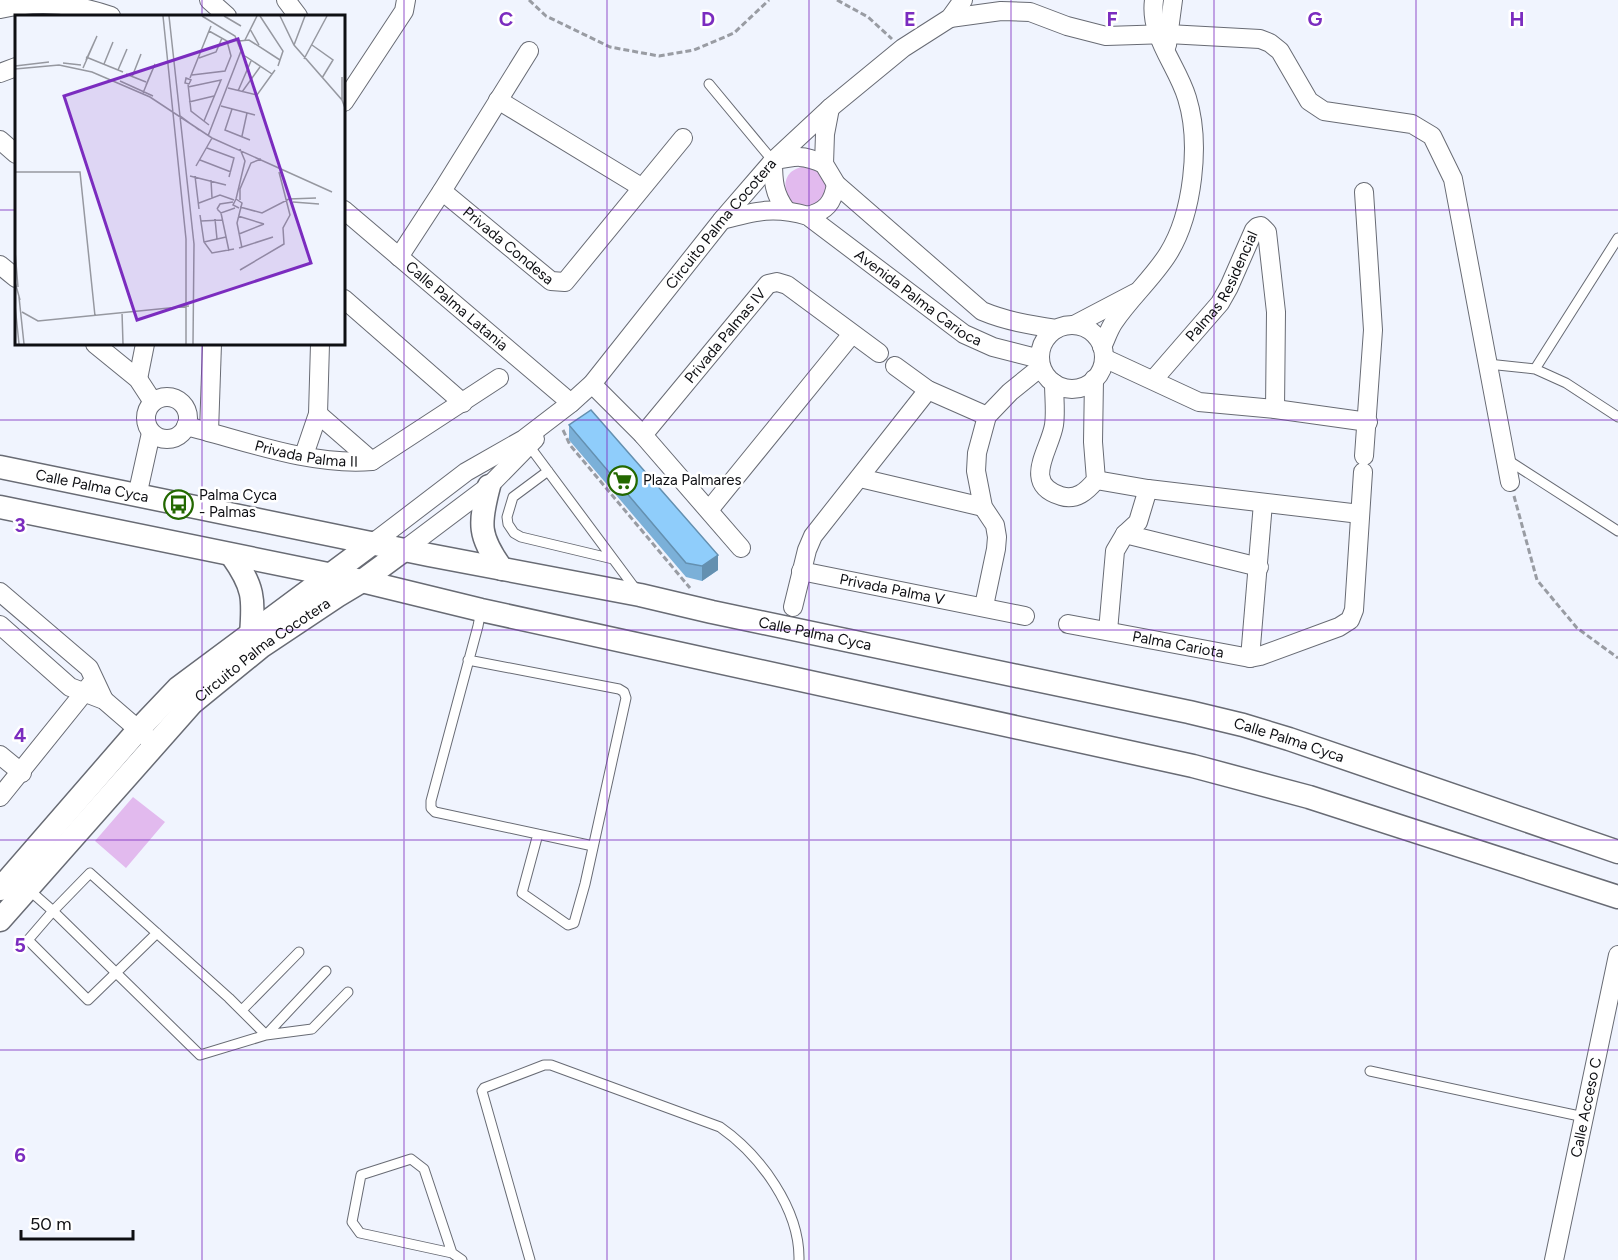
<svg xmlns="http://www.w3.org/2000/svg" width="1618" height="1260" font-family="Figtree,sans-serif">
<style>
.green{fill:#e2baee}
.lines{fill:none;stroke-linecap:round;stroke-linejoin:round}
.service-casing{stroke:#686b74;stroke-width:11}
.minor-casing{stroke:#686b74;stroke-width:20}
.tertiary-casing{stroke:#686b74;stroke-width:25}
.path{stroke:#999ca3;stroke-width:3;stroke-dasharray:6 3;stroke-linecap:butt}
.service{stroke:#fff;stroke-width:9}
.minor{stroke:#fff;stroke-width:18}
.tertiary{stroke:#fff;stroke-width:22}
.wall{fill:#7bb0d8}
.shaded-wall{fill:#6490b0}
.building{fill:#8fcdfb;stroke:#6490b0;stroke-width:1.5}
.grid{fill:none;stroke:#7b2cbf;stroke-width:1.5;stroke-opacity:0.55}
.labels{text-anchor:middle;stroke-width:5;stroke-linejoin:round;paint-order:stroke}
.street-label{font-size:15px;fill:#0e0f13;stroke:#fff}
.poi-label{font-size:15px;fill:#0e0f13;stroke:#fff;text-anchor:start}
.inset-road{fill:none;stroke:#9698a0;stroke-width:1.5}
.view{fill:#7b2cbf;fill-opacity:0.15;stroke:#7b2cbf;stroke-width:3}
.inset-edge{fill:none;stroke:#0e0f13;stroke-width:3}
.grid-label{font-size:20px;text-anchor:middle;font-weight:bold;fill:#7b2cbf;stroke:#fff;stroke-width:5;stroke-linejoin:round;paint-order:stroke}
</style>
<rect width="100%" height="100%" fill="#f0f4fe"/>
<path class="green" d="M807 166C822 170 825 180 830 194L808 210 789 202C782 184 784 169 807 166Z
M133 797 165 822 126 868 95 841Z"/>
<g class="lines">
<defs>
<path id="service" d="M709 84 773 161
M1488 364 1535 369 1566 383 1618 417
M1535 369 1618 238
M527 443 637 591
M1506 459 1618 531
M548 471 513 497 507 517 508 524 514 533 521 537 613 559
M481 610 478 626 431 801V808L435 812 593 846
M468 660 619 689 624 692 626 698 585 884 574 923 568 925 522 893 538 834
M90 873 229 998 266 1035 200 1055 53 911Z
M28 889 53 911 28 940 88 1000 157 933
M326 971 266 1035 312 1029 348 992
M242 1010 299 952
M1370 1071 1584 1117
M452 1253 424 1169 411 1159 361 1175 352 1222 360 1233 452 1253 462 1260
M530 1260 482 1091 484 1088 544 1065H551L720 1127C760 1155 800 1209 799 1260"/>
<g id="minor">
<path d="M209 0 227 16"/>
<path d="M286 0 298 16"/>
<path d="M0 9C38 0 74 3 111 16"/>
<path d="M950 18 1001 11 1030 12 1067 26 1106 36 1168 34 1260 39 1270 43 1280 51 1309 101 1324 111 1412 124 1432 136 1453 179 1510 482"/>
<path d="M1167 45 1173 0"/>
<path d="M0 73 16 67"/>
<path d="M498 100 641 187"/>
<path d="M344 102 404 11 406 0"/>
<path d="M830 108 825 134 824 164 836 184 982 311C1006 321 1030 325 1056 329"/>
<path d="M0 140 16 154"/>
<path id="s1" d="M442 191 551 281 565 282 683 138"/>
<path d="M1364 192 1373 330 1364 456"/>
<path id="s2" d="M344 210 571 403"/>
<path d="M786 210C774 194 773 181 773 161 795 156 803 154 824 164"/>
<path d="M808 216C826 211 833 203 836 184"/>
<path id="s3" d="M722 220C756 211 774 206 808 216L964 334 993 347 1040 359"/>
<path d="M399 257 442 191 529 51"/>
<path d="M0 265 16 278"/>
<path d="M344 299 463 403"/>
<path d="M1074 325 1135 293"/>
<circle cx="1072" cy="357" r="32"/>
<path d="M95 344 138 379 153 402"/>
<path d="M1102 347C1106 339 1109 329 1114 322 1130 298 1153 278 1168 254 1193 214 1201 143 1187 98 1177 65 1149 36 1154 0"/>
<path d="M1104 358 1199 402 1275 409 1368 422"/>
<path d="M895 366 928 390 987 416"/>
<path d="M138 379 145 344"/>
<path id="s4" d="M1154 379 1220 303 1229 287 1254 230 1257 227 1261 226 1267 232 1276 312 1275 409"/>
<path d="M1054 383C1054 397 1056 412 1054 425 1050 450 1021 484 1061 496 1076 501 1087 491 1096 480L1093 442 1094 379"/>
<path d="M592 384 643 435 741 548"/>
<circle cx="167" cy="418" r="21"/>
<path d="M318 414 372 461"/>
<path id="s5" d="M186 426C246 441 309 466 372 461L499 378"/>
<path d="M209 432 212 344"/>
<path id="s6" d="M643 435 768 284 777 282 787 285 879 353"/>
<path d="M304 455 318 414 320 344"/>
<path d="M860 478 983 507"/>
<path d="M1096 480 1148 489 1360 514"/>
<path d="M137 496 151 433"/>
<path d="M709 510 852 334"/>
<path d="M1125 534 1259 567"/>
<path id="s7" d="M373 543 466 472 524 439 571 403 592 384 722 220 773 161 830 108 903 48 950 18 963 0"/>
<path d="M404 550 489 486 535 439"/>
<path id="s8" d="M801 571 1025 616"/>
<path d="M0 592 89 668 104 700"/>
<path d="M984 606 996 549 997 537 995 525 983 507 976 471 977 453 987 416 1010 392 1041 367"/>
<path d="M793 607 807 550 813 536 928 390"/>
<path id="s9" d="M1068 624 1250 658 1260 656 1339 627 1350 620 1354 610 1363 472"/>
<path d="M0 625 70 687 104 700 148 738"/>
<path d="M1108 631 1115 551 1125 534 1138 522 1148 489"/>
<path d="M1250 658 1263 503"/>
<path d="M0 755 22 773"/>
<path d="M0 797 91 684"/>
<path id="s10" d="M1554 1260 1618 955"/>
</g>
<g id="tertiary">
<path id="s11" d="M0 467 429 555 640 595 712 612 1189 712 1243 725 1289 739 1618 852"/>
<path d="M489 486C479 524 478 536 502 569"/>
<path d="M0 507 362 581 481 610 1193 766 1309 797 1618 897"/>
<path d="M232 556C254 587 254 598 251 635"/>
<path d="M0 889 139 729 178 688 373 543"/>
<path id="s12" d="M0 920 192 703 262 646 337 596 362 581 404 550"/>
</g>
</defs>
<use href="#service" class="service-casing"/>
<use href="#minor" class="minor-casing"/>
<use href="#tertiary" class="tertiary-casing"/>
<path class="path" d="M529 0 546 16 610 47 659 56 694 50 734 33 769 0
M837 0 868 17 892 39
M563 430 570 445 690 588
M1514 496 1537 580 1577 628 1618 658"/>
<use href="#service" class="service"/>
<use href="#minor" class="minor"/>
<use href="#tertiary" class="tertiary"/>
</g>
<path class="wall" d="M569 425 718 570 702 581 686 577 569 440Z"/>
<path class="shaded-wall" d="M718 555V570L702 581V566Z"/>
<path class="building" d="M591 410 718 555 702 566 686 563 569 425Z"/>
<path class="grid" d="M202 0V16M404 0V1260M607 0V1260M809 0V1260M1011 0V1260M1214 0V1260M1416 0V1260M0 210H16M344 210H1618M202 344V1260M0 420H1618M0 630H1618M0 840H1618M0 1050H1618"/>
<defs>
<symbol id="supermarket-ring" viewBox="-11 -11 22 22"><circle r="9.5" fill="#fff" stroke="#236800" stroke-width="1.5"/><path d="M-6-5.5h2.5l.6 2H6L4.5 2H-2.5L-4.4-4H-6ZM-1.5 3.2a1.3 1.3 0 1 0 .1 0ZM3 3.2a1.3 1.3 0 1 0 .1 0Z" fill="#236800"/></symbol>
<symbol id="bus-ring" viewBox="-11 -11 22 22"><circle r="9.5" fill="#fff" stroke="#236800" stroke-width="1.5"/><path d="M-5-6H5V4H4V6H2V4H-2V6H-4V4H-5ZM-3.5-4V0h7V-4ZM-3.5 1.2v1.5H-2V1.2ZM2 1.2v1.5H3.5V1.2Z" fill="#236800"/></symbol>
</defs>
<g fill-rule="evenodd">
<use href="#supermarket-ring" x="606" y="464" width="33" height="33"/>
<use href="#bus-ring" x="162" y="488" width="33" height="33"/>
</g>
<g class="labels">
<g class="street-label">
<text dy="5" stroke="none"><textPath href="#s7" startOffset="477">Circuito Palma Cocotera</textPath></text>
<text dy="5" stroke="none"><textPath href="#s1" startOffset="86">Privada Condesa</textPath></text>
<text dy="5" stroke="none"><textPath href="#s4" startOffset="116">Palmas Residencial</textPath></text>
<text dy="5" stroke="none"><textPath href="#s3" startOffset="225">Avenida Palma Carioca</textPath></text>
<text dy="5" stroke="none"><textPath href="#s2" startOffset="148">Calle Palma Latania</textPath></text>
<text dy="5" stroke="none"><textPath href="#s6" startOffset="129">Privada Palmas IV</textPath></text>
<text dy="5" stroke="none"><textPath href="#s5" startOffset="124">Privada Palma II</textPath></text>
<text dy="5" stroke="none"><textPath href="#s11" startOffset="94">Calle Palma Cyca</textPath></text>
<text dy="5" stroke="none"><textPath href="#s8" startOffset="93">Privada Palma V</textPath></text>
<text dy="5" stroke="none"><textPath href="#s11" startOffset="832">Calle Palma Cyca</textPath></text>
<text dy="5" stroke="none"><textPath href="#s9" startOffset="112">Palma Cariota</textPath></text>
<text dy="5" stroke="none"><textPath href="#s12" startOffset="378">Circuito Palma Cocotera</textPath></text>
<text dy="5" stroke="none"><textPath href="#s11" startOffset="1318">Calle Palma Cyca</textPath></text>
<text dy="5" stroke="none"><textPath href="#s10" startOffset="156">Calle Acceso C</textPath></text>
</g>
<g class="poi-label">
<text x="643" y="485">Plaza Palmares</text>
<text x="199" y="500">Palma Cyca<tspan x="199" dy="17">- Palmas</tspan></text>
</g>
</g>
<g transform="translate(15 15)">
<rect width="330" height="330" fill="#f0f4fe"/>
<path class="inset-road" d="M148 1 171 224V329M154 1 179 229 178 329M187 1 220 21 226 36 193 121M209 1 226 11M245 1 268 36 263 51M265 1 279 30 327 85 330 93M235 14 244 30M230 25 242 1M224 26 234 25 265 45M279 30 290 1M297 30 318 45 307 63M230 41 257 59M71 42 108 57M184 43 201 37 207 23M289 44 312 1M71 45 82 21M48 48 66 50M89 49 98 27M0 51 34 47M68 53 82 21M0 54 44 50 77 57 135 82 197 123 317 177M103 55 112 34M111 59 131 67M177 60 210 56 216 41 212 26 194 16M117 62 126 39M171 63 176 65 174 69 170 68ZM175 63 196 11M105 66 138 81M173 69 176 96 194 110M131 70 140 49M173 72 206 65 189 106M213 73 242 80 260 55M223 76 236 46M227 77 245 52M128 78 140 49M327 85V62M174 87 199 81M206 91 240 100M217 94 210 115 235 125M164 100 184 115M227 121 232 98M192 133 219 143 214 162M185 145 216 157M181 151 197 123M0 157H65L80 301M175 161 211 170M180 161 184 194M196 165 197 183M221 184 230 146 225 134M225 185V174L236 148 246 144M278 187 304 189M184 188 205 180 219 185M225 192 247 198 274 184 301 183M224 193 218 190 221 184 227 188 222 208 227 233M202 194 206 198 220 193M202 194 205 189 218 187M206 198 214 236M185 200 189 227 197 238 219 234M223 201 249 209M200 204 202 224M186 206 207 205M224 219 249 209M189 227 211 222M224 233 258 222M0 236 3 272M225 255 269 229 268 213 275 200 264 157M0 267 5 285M4 282 9 329M0 290 4 329M7 297 23 306 174 291M107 297 108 329"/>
<path class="view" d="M223 24 296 248 122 305 49 81Z"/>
<rect width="330" height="330" class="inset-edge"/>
</g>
<g class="grid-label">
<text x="506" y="26">C</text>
<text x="708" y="26">D</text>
<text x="910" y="26">E</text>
<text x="1112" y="26">F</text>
<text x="1315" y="26">G</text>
<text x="1517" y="26">H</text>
<text x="20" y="532">3</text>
<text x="20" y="742">4</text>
<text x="20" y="952">5</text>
<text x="20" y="1162">6</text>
</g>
<path d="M21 1230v9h112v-9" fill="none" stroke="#0e0f13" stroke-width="3"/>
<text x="30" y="1230" font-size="18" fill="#0e0f13" stroke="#ffffff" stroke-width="4.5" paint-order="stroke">50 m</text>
</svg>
